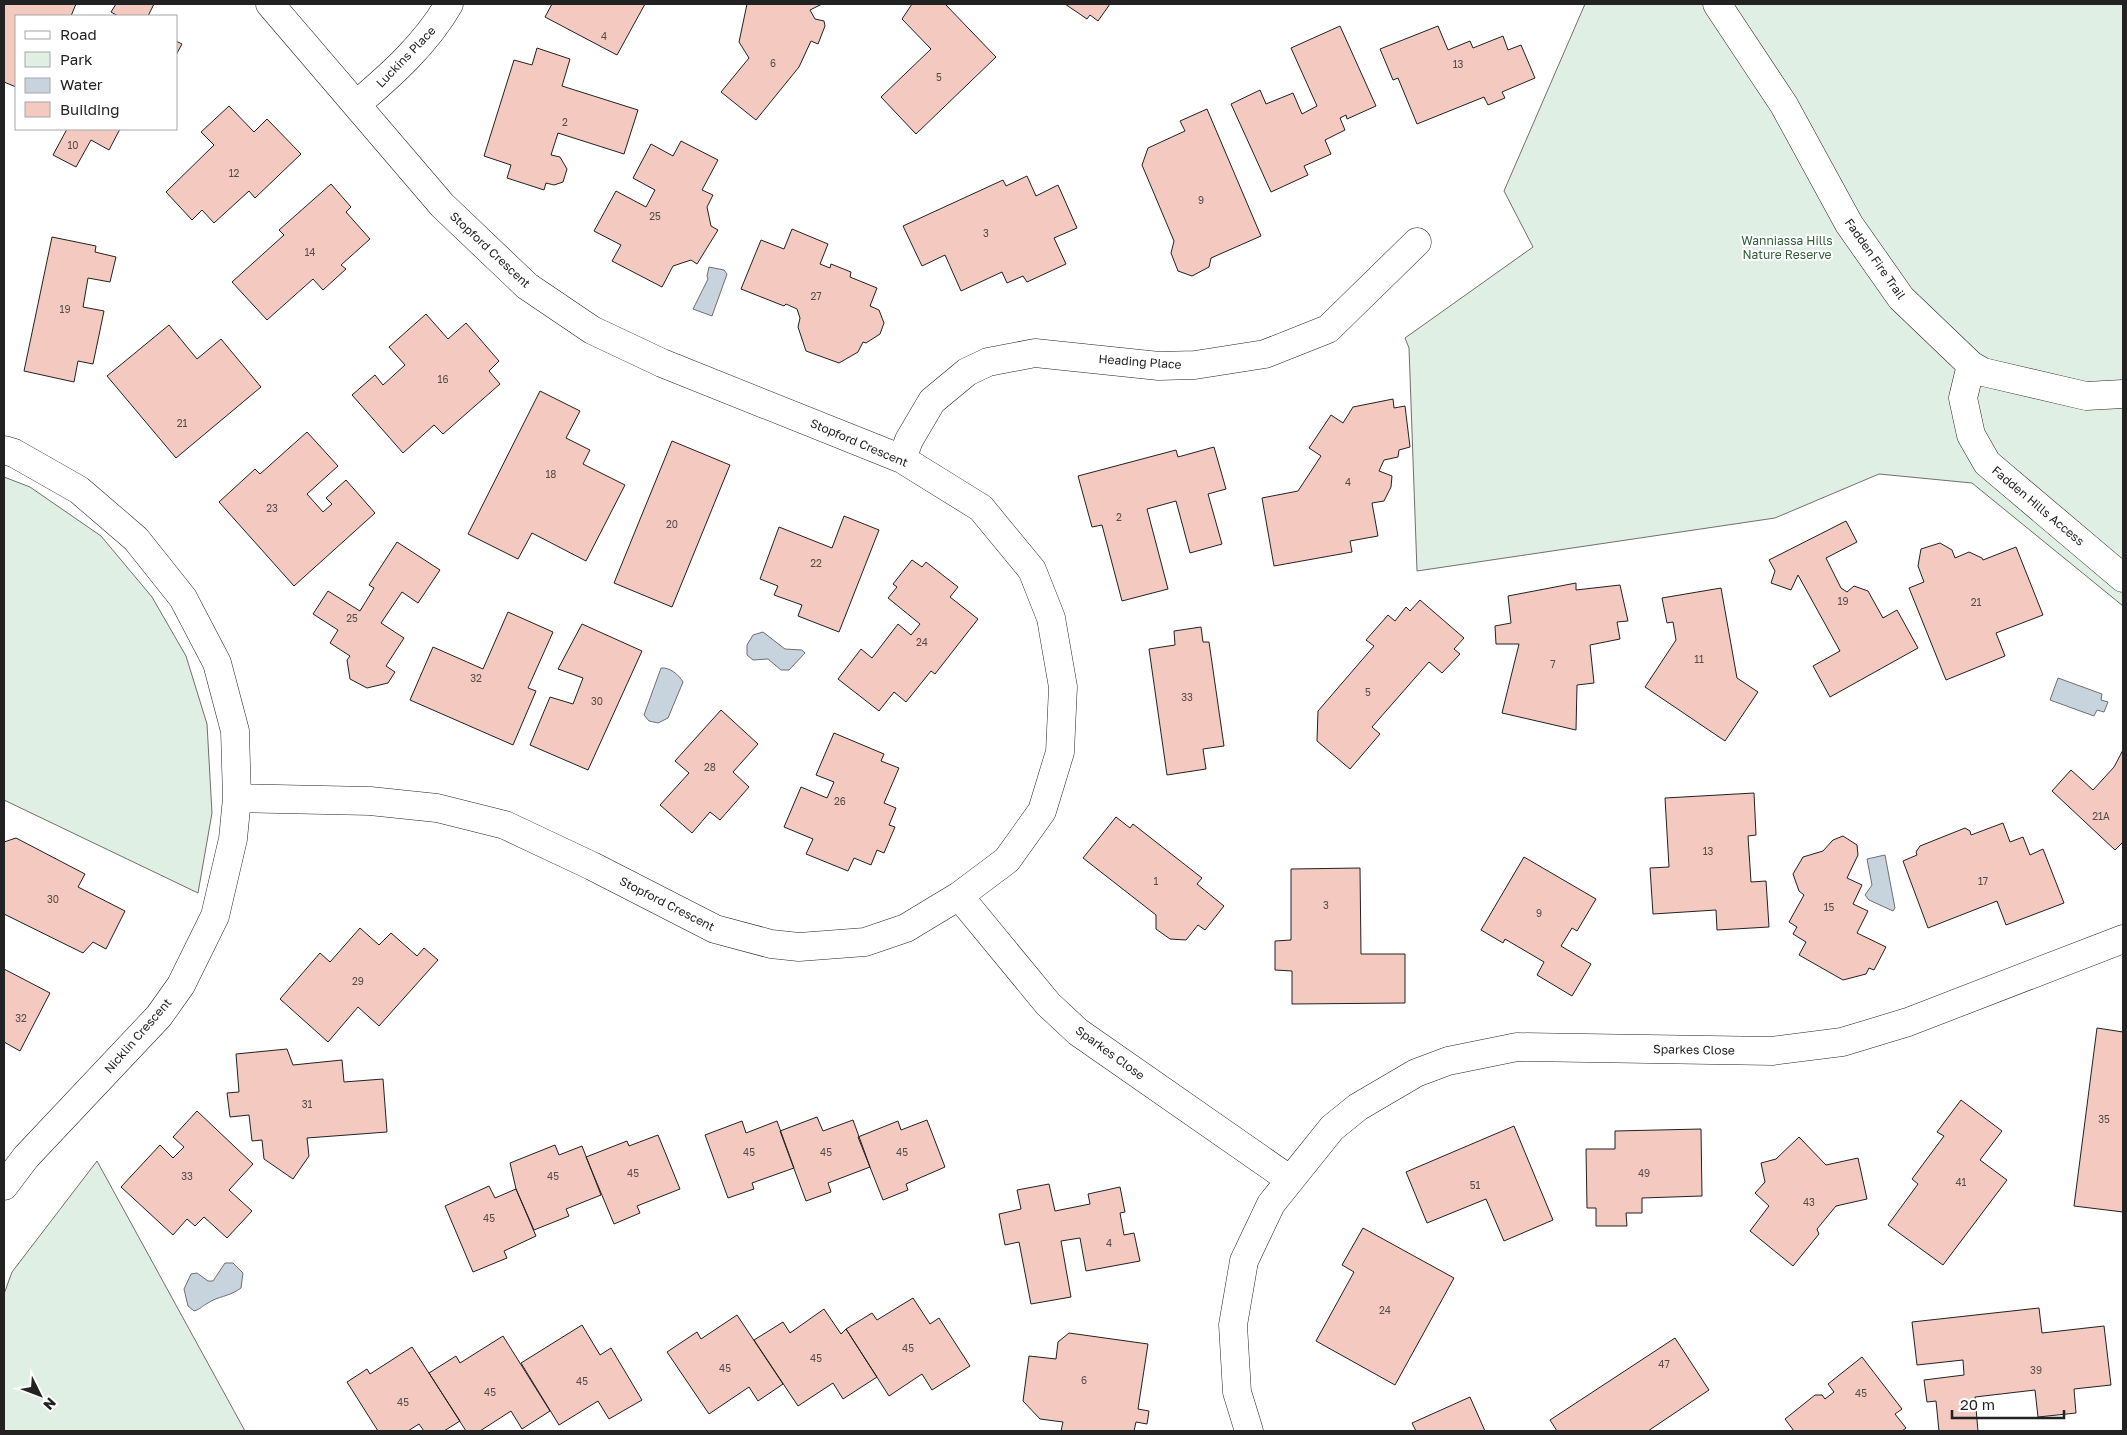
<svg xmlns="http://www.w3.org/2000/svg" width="2127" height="1435" font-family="'Golos Text',sans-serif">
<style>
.green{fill:#e0efe3;stroke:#6f6f6f}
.water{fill:#c7d3dd;stroke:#6f6f6f}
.building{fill:#f3c9c0;stroke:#222}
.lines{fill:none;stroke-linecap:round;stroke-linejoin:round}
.minor-casing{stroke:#222;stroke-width:29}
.minor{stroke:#fff;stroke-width:28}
.labels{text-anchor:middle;stroke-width:4;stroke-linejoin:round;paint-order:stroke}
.number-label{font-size:10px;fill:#564c4a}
.street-label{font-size:12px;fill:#222;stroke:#fff}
.park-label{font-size:12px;fill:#2f5e38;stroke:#fff}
</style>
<rect width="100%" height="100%" fill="#fff"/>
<path class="green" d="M1585 4H2123V606L1972 483 1879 474 1775 518 1417 571 1409 348 1405 338 1533 247 1504 191Z
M4 477 30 487 101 536 152 597 186 656 207 724 212 813 198 893 4 800Z
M97 1161 245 1431H4V1294L12 1272Z"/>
<path class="water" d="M709 267 724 270 727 274 712 316 693 309 708 279 707 276Z
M763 632 785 649 802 650 805 653 789 670H781L768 659 753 660 747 655V645L753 635Z
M661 668C670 667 679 675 683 682L668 718 658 723 649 721 644 715Z
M2058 678 2102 694 2101 700 2108 702 2104 712 2097 710 2094 716 2050 700Z
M1885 855 1895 908 1893 911 1869 900 1865 895 1872 885 1867 859Z
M225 1263H233L243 1273 241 1288C229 1297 218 1296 208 1303 202 1306 201 1309 194 1311L188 1306 184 1289 191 1274 197 1273 208 1281H213Z"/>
<path class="building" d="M4 4H76L71 16H16V87L4 82Z
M116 4H154L148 16H118L111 12Z
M552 4H645L617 55 545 17Z
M747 4H822L810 10 815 19 824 21 825 26 818 44 811 41 799 67 756 120 721 92 749 58 739 42Z
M912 4H945L996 57 916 134 881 97 931 49 902 19Z
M1065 4H1110L1098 21 1090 15 1087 19Z
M1340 26 1376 106 1347 119 1346 115 1340 118 1345 130 1325 140 1331 154 1304 166 1308 175 1271 192 1231 104 1260 90 1266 104 1293 93 1302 114 1317 106 1291 48Z
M1438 26 1448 50 1470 41 1473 48 1503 36 1508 50 1521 45 1535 78 1502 92 1505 98 1488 105 1484 97 1417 124 1398 78 1393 80 1380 49Z
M176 41 182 44 176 55Z
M537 48 570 59 562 86 638 110 624 154 558 133 551 155 560 157 567 169 563 182 554 185 546 183 544 190 507 178 511 165 484 156 514 60 532 65Z
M229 106 254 132 267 119 301 154 255 198 249 191 214 223 202 210 192 220 166 192 214 145 201 132Z
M1207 109 1261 236 1211 258 1209 267 1192 276 1178 271 1171 253 1174 241 1142 165 1148 148 1185 131 1180 121Z
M67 129H120L109 150 91 140 76 167 53 155Z
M681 141 718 160 702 190 713 195 707 207 711 226 718 230 697 264 691 260 673 266 662 287 612 261 621 245 594 231 616 191 646 207 655 190 633 178 651 144 673 156Z
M1027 176 1036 196 1058 185 1077 228 1054 238 1066 264 1027 282 1023 276 1007 283 1002 272 961 291 945 255 922 266 903 226 1003 180 1006 186Z
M331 184 351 207 346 212 370 239 341 265 346 269 323 290 313 279 267 320 232 282 284 235 279 230Z
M792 229 828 244 820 264 830 268 831 264 851 272 850 277 877 288 870 306 879 310 884 323 880 334 866 343 863 342 858 352 839 363 806 351 798 327 800 318 797 309 786 304 784 306 741 289 761 240 784 249Z
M52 237 96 246 95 252 116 257 110 282 88 278 83 307 104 311 93 364 78 361 74 382 24 371Z
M426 314 448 339 466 323 499 361 489 371 500 384 443 434 434 425 403 453 352 395 375 375 383 385 405 365 389 347Z
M169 325 197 359 221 339 261 387 176 458 107 376Z
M540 391 580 411 566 438 590 450 583 464 625 485 586 561 532 533 518 559 468 534Z
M1393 399 1394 408 1405 406 1410 447 1399 450 1398 457 1384 460 1379 471 1392 476 1391 487 1384 501 1372 503 1378 536 1350 541 1352 552 1274 566 1262 498 1298 491 1321 456 1309 448 1331 415 1343 423 1353 407Z
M307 432 338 466 307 494 323 512 332 504 326 498 346 480 375 513 294 586 219 502 255 469 260 474Z
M672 441 730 465 672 607 614 583Z
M1214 447 1226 489 1208 494 1222 544 1190 553 1176 501 1147 509 1168 589 1122 601 1102 525 1092 527 1078 476 1176 450 1178 457Z
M844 516 879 530 839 632 798 616 802 605 774 595 778 586 760 579 779 527 832 548Z
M1846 521 1857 542 1826 558 1841 588 1847 592 1854 586 1868 591 1883 618 1897 610 1918 648 1830 697 1813 666 1840 651 1798 575 1791 590 1771 583 1775 571 1769 560Z
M397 542 440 570 418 603 402 592 381 623 404 638 386 666 395 672 388 683 367 688 350 679 347 660 350 656 330 643 338 630 313 614 328 591 360 611 374 588 369 585Z
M1940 543 1952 550 1955 558 1969 552 1982 558 1983 560 2016 547 2043 615 1996 633 2005 656 1946 680 1909 588 1924 582 1918 566 1921 549Z
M912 560 922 567 926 562 958 587 950 597 978 619 935 674 931 671 906 702 894 692 879 711 838 679 861 649 872 658 898 624 911 635 920 624 888 598 897 587 893 584Z
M1576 583V590L1620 585 1628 621 1617 622 1620 639 1590 645 1594 683 1577 685 1576 730 1502 713 1519 644H1496L1495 626 1511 623 1508 596Z
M1721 588 1737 678 1758 692 1725 741 1645 687 1676 640 1673 622 1667 623 1662 598Z
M1420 600 1464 638 1454 649 1460 654 1442 673 1429 662 1372 727 1380 734 1350 769 1317 741 1318 711 1374 646 1366 640 1388 615 1395 621 1406 607 1410 611Z
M508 612 553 632 528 688 536 691 513 745 410 700 433 647 483 669Z
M582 624 642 651 588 770 530 745 550 697 573 704 583 678 558 669Z
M1201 627 1203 642H1209L1224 746 1203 749 1206 769 1167 775 1149 649 1175 645 1174 631Z
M721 710 758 744 733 772 749 787 720 820 710 812 692 833 660 805 689 773 675 761Z
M834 733 884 754 881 761 899 768 884 803 896 808 889 825 895 827 884 853 877 850 871 865 854 858 848 871 806 854 813 839 784 827 801 787 827 798 834 782 816 775Z
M2123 750V842L2115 850 2052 791 2071 770 2093 790 2114 767Z
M1754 793 1756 835 1748 836 1751 882 1766 881 1769 927 1717 930 1716 910 1653 914 1650 868 1669 867 1665 798Z
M1116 817 1130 828 1133 824 1202 878 1197 884 1224 906 1205 930 1198 925 1186 940 1170 939 1156 929V915L1083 858Z
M2003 823 2010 842 2023 837 2030 855 2043 849 2064 903 2006 925 1997 901 1928 928 1903 861 1917 855 1916 852 1920 846 1965 828 1970 831 1971 835Z
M1843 836 1857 845 1858 855 1847 878 1862 885 1853 904 1868 911 1857 933 1886 947 1874 970 1869 968 1866 974 1843 980 1799 955 1806 942 1793 934 1797 927 1789 922 1804 895 1799 891 1793 874 1803 857 1823 851 1833 840Z
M16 838 85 874 78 887 125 911 106 949 93 942 83 953 4 914V842Z
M1524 857 1596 899 1577 931 1572 928 1561 946 1591 964 1572 996 1537 975 1544 962 1505 939 1503 943 1481 930Z
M1360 868 1361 954H1405V1003L1292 1004V971L1275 970V941L1291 940V869Z
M360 928 379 945 391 933 417 956 424 948 438 960 379 1026 358 1007 328 1042 280 999 320 953 330 962Z
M4 969 50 993 20 1051 4 1042Z
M2097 1028 2123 1032V1212L2074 1206Z
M287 1049 293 1065 342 1060 344 1082 383 1079 387 1132 307 1138 309 1156 293 1179 264 1159 262 1140 252 1141 249 1115 230 1117 227 1093 239 1092 236 1054Z
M1961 1100 2002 1131 1980 1160 2007 1180 1943 1265 1888 1225 1918 1184 1912 1179 1944 1136 1937 1132Z
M197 1111 253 1164 229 1190 252 1211 227 1238 204 1217 195 1226 187 1219 173 1235 121 1187 160 1145 173 1158 184 1147 173 1137Z
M817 1117 823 1131 853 1120 870 1167 828 1183 831 1192 806 1201 780 1131Z
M927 1120 945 1167 906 1184 908 1190 883 1200 858 1137 898 1121 901 1130Z
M742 1121 746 1133 777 1121 794 1168 752 1183 754 1189 728 1198 705 1135Z
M1514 1126 1553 1220 1504 1241 1486 1199 1427 1223 1406 1172Z
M1701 1129 1702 1196 1642 1198V1213H1626L1627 1226H1596V1208H1587L1586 1149H1615V1131Z
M658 1135 680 1189 637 1206 640 1213 614 1224 586 1157 627 1141 629 1146Z
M1799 1137 1826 1165 1858 1158 1867 1199 1836 1206 1817 1229 1819 1234 1793 1266 1750 1231 1769 1206 1755 1193 1765 1182 1761 1163 1776 1159Z
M555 1145 559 1155 582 1146 601 1195 566 1209 569 1216 534 1230 516 1189 510 1163Z
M1049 1184 1055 1211 1090 1204 1088 1194 1120 1187 1125 1212 1120 1213 1124 1235 1134 1233 1140 1261 1086 1271 1080 1238 1061 1241 1071 1297 1031 1304 1019 1242 1005 1245 999 1214 1021 1209 1017 1190Z
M489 1186 495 1198 516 1189 536 1236 504 1251 507 1258 473 1272 445 1206Z
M1363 1228 1454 1278 1395 1385 1316 1341 1354 1272 1342 1265Z
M913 1298 930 1324 939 1318 970 1366 932 1390 922 1374 889 1396 846 1329 872 1313 877 1320Z
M2039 1308 2042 1333 2104 1326 2111 1385 2074 1389 2076 1413 2038 1417 2035 1390 1975 1397 1978 1431H1939L1936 1401 1927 1402 1924 1380 1964 1375 1963 1360 1917 1365 1912 1322Z
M824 1309 841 1334 846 1329 877 1377 843 1399 833 1383 798 1406 754 1340 783 1322 790 1333Z
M737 1315 783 1384 758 1401 749 1387 709 1414 667 1352 697 1332 701 1339Z
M582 1325 600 1355 611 1348 642 1400 609 1419 598 1401 559 1425 521 1363Z
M1069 1333 1148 1344 1138 1409 1149 1411 1147 1424 1136 1422 1134 1431H1061L1063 1422 1040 1419 1023 1401 1029 1356 1056 1359 1058 1342Z
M503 1336 550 1411 522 1429 511 1411 480 1431H466L429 1373 456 1356 460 1363Z
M1675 1338 1709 1390 1648 1431H1557L1550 1420Z
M412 1347 460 1421 444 1431H424L419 1424 408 1431H378L347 1382 367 1369 370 1374Z
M1862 1357 1902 1409 1895 1414 1906 1428 1902 1431H1794L1785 1419 1815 1395H1822L1825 1399 1834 1392 1828 1384Z
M1470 1397 1485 1431H1416L1412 1423Z"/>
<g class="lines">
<defs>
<path id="minor" d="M1717 4 1784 105 1849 224 1901 298 1971 365 1983 372 2086 396 2123 394
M357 104C391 75 426 44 449 4
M1971 365 1963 398 1971 435 1987 463 2123 578
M4 450 14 453 79 490 136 539 183 598 217 663 235 731 237 798 233 839 215 916 181 985 159 1016 26 1157 4 1186
M902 459 909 440 932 401 967 372 988 362 1035 353 1159 366 1195 365 1265 354 1328 329 1417 242
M237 798 370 801 437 808 505 825 592 866 715 929 771 944 799 947 865 942 906 928 959 896 1007 860 1042 811 1060 752 1063 687 1051 618 1032 570 981 508 902 459 662 363 592 330 527 286 442 205 270 4
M959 896 1048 1004 1078 1032 1289 1179
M1249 1431 1237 1392 1233 1325 1244 1261 1271 1204 1332 1128 1358 1107 1416 1073 1448 1061 1517 1047 1772 1051 1842 1042 1908 1022 2123 939"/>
</defs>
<use href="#minor" class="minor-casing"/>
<use href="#minor" class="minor"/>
</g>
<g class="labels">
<g class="number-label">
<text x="604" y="40">4</text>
<text x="773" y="67">6</text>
<text x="1458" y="68">13</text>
<text x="939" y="81">5</text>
<text x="565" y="126">2</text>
<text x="73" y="149">10</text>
<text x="234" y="177">12</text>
<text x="1201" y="204">9</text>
<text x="655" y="220">25</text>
<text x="986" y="237">3</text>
<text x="310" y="256">14</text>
<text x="816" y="300">27</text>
<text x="65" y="313">19</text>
<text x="443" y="383">16</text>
<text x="182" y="427">21</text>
<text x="551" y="478">18</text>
<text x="1348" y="486">4</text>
<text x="272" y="512">23</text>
<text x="1119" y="521">2</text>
<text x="672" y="528">20</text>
<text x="816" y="567">22</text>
<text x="1843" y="605">19</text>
<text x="1976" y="606">21</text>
<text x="352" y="622">25</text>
<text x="922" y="646">24</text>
<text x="1699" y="663">11</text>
<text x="1553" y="668">7</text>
<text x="476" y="682">32</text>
<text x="1368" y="696">5</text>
<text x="1187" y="701">33</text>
<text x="597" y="705">30</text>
<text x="710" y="771">28</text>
<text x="840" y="805">26</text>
<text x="2101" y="820">21A</text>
<text x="1708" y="855">13</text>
<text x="1156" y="885">1</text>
<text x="1983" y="885">17</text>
<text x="53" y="903">30</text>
<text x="1326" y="909">3</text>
<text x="1829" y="911">15</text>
<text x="1539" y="917">9</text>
<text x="358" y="985">29</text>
<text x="21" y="1022">32</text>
<text x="307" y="1108">31</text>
<text x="2104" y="1123">35</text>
<text x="749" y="1156">45</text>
<text x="826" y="1156">45</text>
<text x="902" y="1156">45</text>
<text x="633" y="1177">45</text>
<text x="1644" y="1177">49</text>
<text x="187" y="1180">33</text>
<text x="553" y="1180">45</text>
<text x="1961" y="1186">41</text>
<text x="1475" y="1189">51</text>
<text x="1809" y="1206">43</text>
<text x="489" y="1222">45</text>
<text x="1109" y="1247">4</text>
<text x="1385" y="1314">24</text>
<text x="908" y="1352">45</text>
<text x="816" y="1362">45</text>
<text x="1664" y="1368">47</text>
<text x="725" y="1372">45</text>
<text x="2036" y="1374">39</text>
<text x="1084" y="1384">6</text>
<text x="582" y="1385">45</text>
<text x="490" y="1396">45</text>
<text x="1861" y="1397">45</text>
<text x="403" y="1406">45</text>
</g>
<g class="street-label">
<text transform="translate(406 57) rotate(-46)" y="4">Luckins Place</text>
<text transform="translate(490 250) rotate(43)" y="4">Stopford Crescent</text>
<text transform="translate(1875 259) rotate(55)" y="4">Fadden Fire Trail</text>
<text transform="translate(1140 362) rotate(4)" y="4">Heading Place</text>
<text transform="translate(859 443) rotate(23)" y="4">Stopford Crescent</text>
<text transform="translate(2038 506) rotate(40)" y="4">Fadden Hills Access</text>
<text transform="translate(667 904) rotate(27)" y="4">Stopford Crescent</text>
<text transform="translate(138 1036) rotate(-49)" y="4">Nicklin Crescent</text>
<text transform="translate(1694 1050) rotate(1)" y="4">Sparkes Close</text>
<text transform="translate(1110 1053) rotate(36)" y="4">Sparkes Close</text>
</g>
<g class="park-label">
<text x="1787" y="245">Wanniassa Hills<tspan x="1787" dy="14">Nature Reserve</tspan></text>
</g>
</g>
<rect width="2127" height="1435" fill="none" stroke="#222222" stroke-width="10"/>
<rect x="15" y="15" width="162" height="115" fill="#ffffff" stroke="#a7a7a7"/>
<rect x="25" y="31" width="25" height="8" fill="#ffffff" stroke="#a7a7a7"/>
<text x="60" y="40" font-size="15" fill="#222222">Road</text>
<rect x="25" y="52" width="25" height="15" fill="#e0efe3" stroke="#a7a7a7"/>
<text x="60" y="65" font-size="15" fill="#222222">Park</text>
<rect x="25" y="78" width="25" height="15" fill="#c7d3dd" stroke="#a7a7a7"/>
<text x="60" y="90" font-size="15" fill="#222222">Water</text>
<rect x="25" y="102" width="25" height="15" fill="#f3c9c0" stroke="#a7a7a7"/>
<text x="60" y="115" font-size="15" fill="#222222">Building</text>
<g transform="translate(40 1395) rotate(132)" stroke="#ffffff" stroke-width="4" paint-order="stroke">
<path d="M0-4L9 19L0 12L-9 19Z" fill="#222222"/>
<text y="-8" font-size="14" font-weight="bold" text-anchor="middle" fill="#222222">N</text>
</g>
<path d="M1952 1410v8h112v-8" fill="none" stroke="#222222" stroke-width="2.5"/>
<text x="1960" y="1410" font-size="15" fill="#222222" stroke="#ffffff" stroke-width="4" paint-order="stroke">20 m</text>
</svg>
